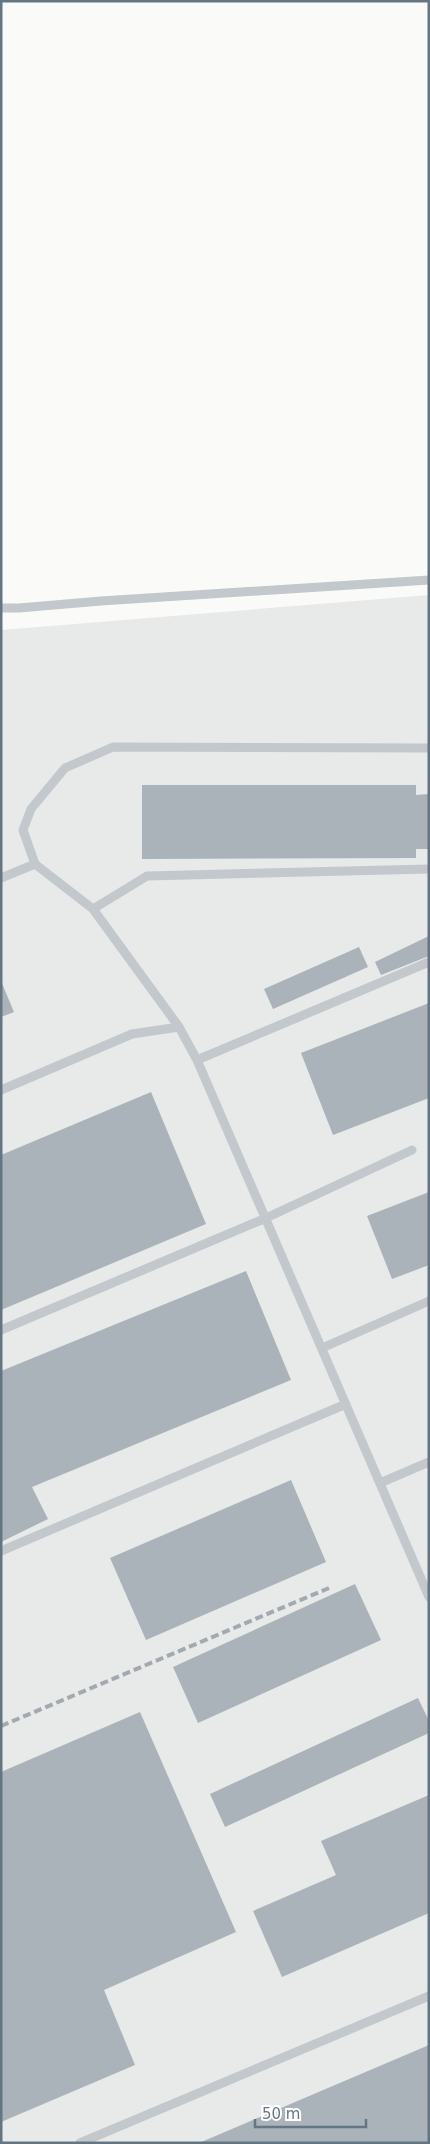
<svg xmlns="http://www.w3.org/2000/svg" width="430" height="2144" font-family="'DejaVu Sans',sans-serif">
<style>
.built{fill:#e8e9e9}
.building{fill:#aab3b9}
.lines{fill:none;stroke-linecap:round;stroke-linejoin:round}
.lane{stroke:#c3c8cc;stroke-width:9}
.rail{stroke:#a2aab0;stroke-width:4;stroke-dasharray:8 4;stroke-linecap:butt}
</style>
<rect width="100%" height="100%" fill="#fafaf8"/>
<path class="built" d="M429 595V2143H1V630Z"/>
<path class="building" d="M142 785H416V795L429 794V849H416V858L142 859Z
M429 936V956L381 975 375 962Z
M359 947 368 967 273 1009 264 989Z
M1 981 14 1012 1 1017Z
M429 1003V1098L333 1135 301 1053Z
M151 1092 206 1224 1 1310V1155Z
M429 1192V1265L392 1279 367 1216Z
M246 1271 291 1380 32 1487 48 1519 1 1542V1371Z
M291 1480 326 1562 146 1640 110 1558Z
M355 1584 381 1640 198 1723 173 1667Z
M418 1698 429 1721V1733L225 1827 210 1794Z
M140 1712 236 1932 104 1990 135 2065 1 2122V1772Z
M429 1795V1913L282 1977 253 1911 336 1875 321 1841Z
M429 2045V2143H199Z"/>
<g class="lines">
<path class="lane" d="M1 608H19L101 601 429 580
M429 748 113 747 65 768 31 809 23 830 35 864 93 909 179 1027 197 1060 429 1597
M1 878 35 864
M93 909 147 876 429 869
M197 1060 429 962
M1 1090 132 1034 179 1027
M1 1330 266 1218 412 1150
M322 1348 429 1301
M380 1483 429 1462
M1 1551 346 1404
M80 2143 429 1996"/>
<path class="rail" d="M1 1726 329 1588"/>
</g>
<rect width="430" height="2144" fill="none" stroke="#657683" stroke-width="5"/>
<path d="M255 2119v8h111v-8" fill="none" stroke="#657683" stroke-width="2.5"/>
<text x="262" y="2119" font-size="15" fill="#657683" stroke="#ffffff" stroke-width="4" paint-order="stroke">50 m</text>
</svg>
